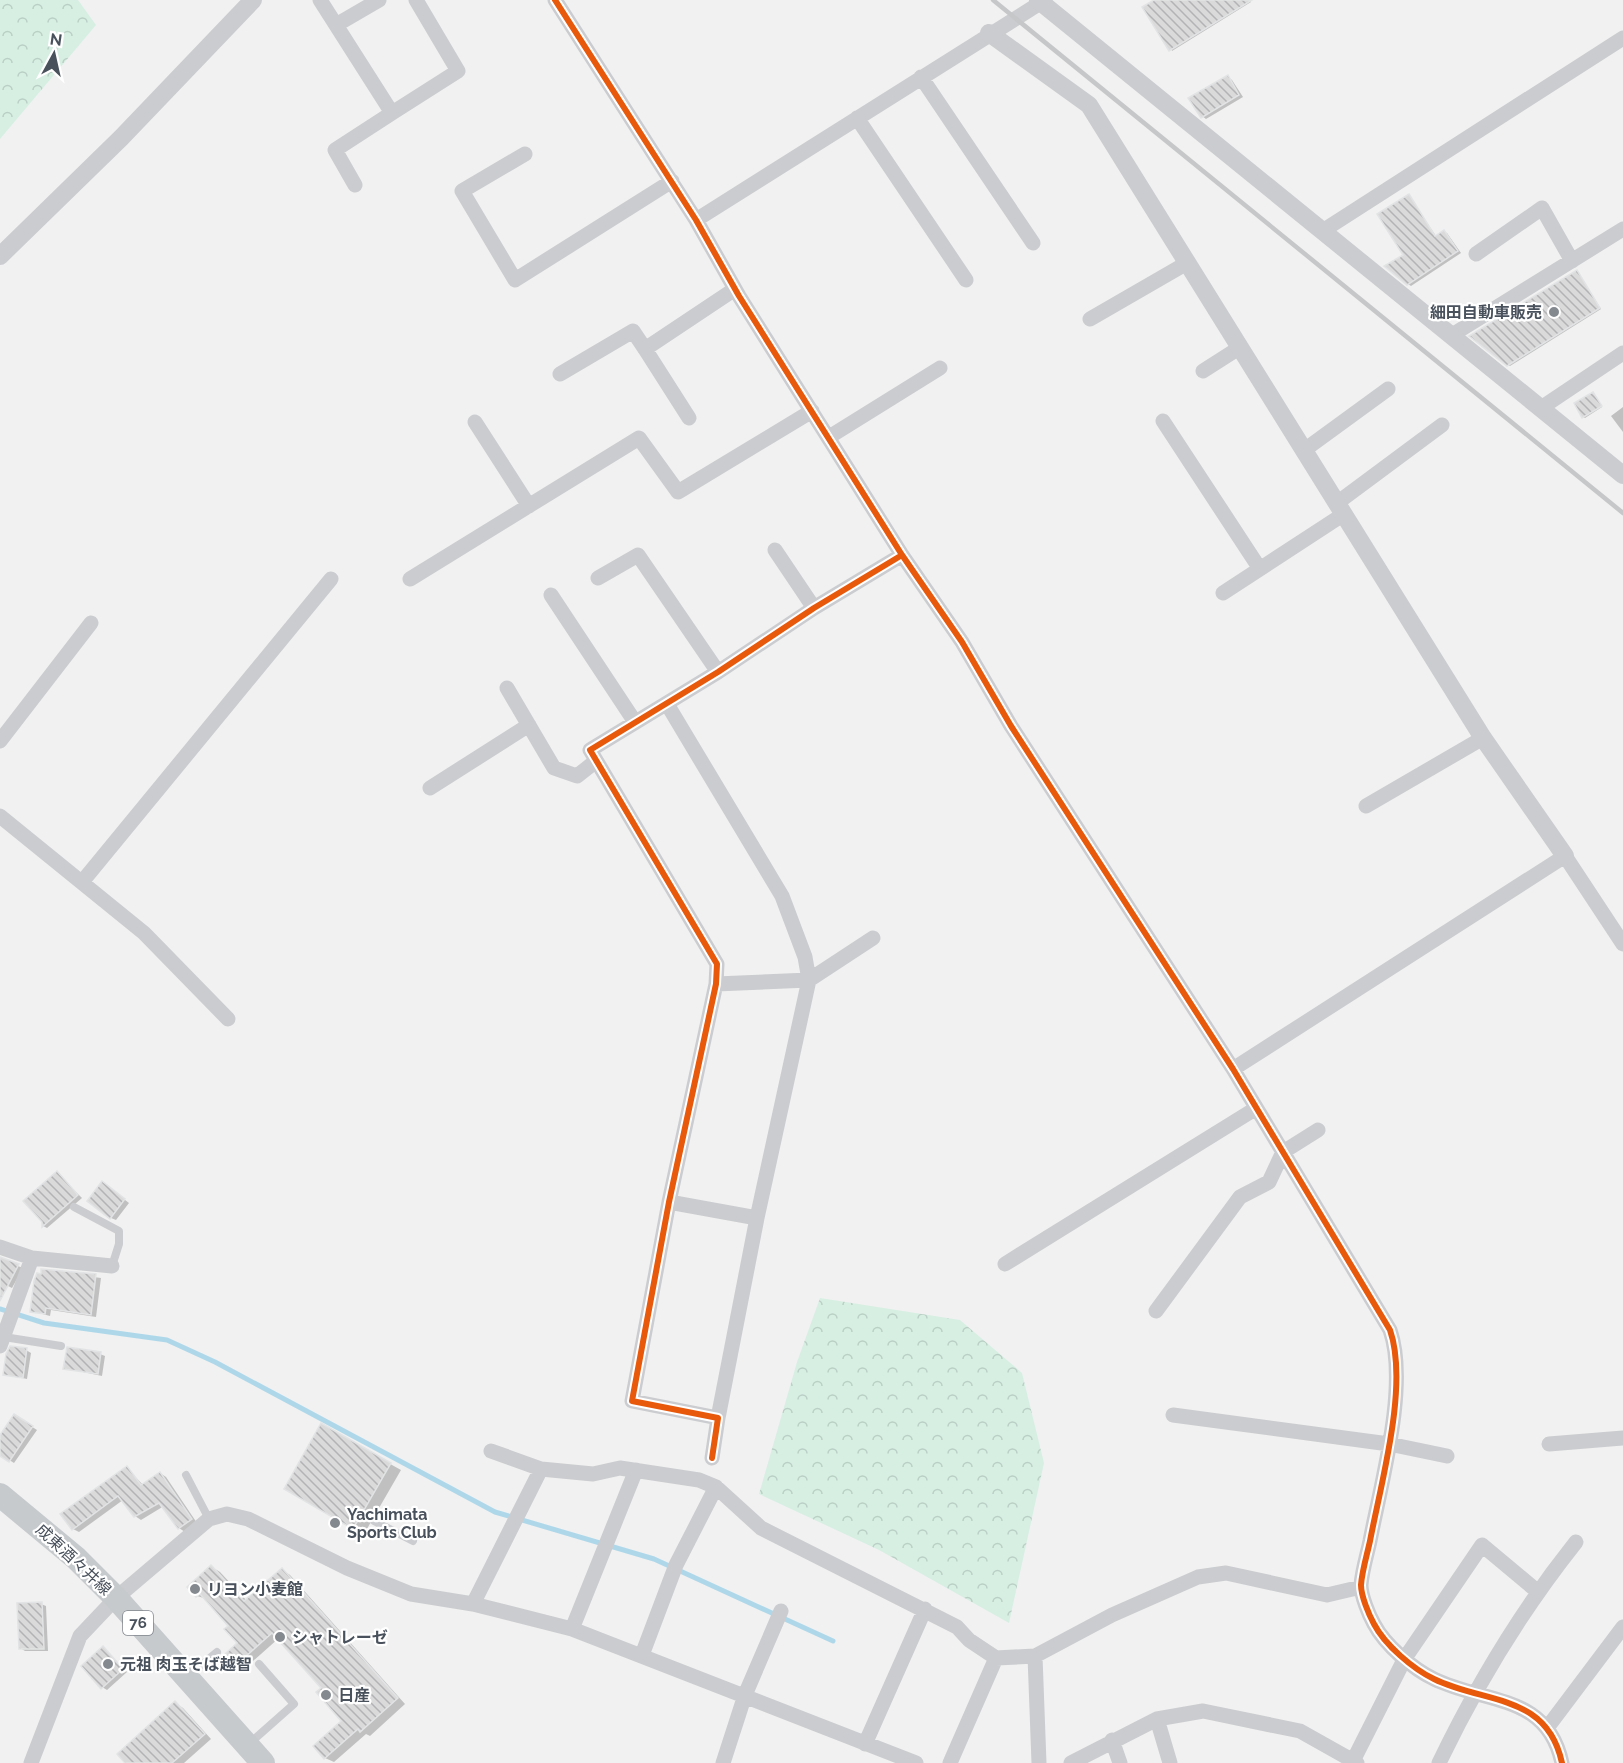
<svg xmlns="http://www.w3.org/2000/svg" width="1623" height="1763" font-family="Raleway,'Noto Sans JP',sans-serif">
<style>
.forest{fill:url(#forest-crowns)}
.shadow{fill:#0003}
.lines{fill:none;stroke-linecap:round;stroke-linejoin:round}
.stream{stroke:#aed8ea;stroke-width:5}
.building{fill:url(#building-back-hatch);stroke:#e2e3e4;stroke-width:1.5}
.service{stroke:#cbcccf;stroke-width:8}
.minor{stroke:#cbcccf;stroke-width:15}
.tertiary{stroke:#cbcccf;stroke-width:18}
.primary{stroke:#c7cacd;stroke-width:24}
.rail{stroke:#c6c7c9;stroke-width:4.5}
.cycleway-casing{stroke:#fff;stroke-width:10}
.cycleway{stroke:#e8590c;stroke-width:6}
.poi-dot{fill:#848990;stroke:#fff;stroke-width:2}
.labels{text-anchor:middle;stroke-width:4.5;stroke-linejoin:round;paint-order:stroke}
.shield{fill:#fff;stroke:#80858d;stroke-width:1.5}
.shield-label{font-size:15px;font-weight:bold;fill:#49515c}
.poi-label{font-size:16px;font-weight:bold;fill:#49515c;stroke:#fff;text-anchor:start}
.street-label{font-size:16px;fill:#49515c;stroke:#fff}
</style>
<defs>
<pattern id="forest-crowns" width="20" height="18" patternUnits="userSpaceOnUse" patternTransform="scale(1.5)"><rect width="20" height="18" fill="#d7efe3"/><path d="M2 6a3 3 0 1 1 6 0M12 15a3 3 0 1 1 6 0" fill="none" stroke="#bacfc5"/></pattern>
<pattern id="building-back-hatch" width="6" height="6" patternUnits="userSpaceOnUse" patternTransform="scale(1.5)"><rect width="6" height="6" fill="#dadadb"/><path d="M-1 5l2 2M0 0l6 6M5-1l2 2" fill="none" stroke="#b3b3b5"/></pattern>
</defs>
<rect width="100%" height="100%" fill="#f1f1f1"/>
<path class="forest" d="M0 0H78L96 25 0 139Z
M820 1298 960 1320 1022 1373 1044 1463 1009 1623 879 1550 759 1494 797 1362Z"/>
<path class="shadow" d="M1157 0H1250L1251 2 1172 51Z
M1228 77 1232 80 1243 97 1206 119 1202 116Z
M1409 196 1436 236 1444 232 1447 233 1461 253 1411 286 1408 284 1405 256Z
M1577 271 1601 309 1510 366 1507 365Z
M1593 394 1602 407 1585 418 1583 417Z
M1623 407V432L1611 416Z
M57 1173 82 1198 47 1228 43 1226Z
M107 1186 129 1203 116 1220 111 1218Z
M0 1259 23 1268 12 1288 0 1282Z
M43 1270 101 1278 96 1317 51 1310 50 1316 31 1311Z
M26 1350 31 1353 27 1379 4 1374Z
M100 1354 105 1356 102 1376 64 1368Z
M15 1416 37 1430 14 1463 0 1454V1437Z
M322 1426 401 1470 364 1534 286 1489Z
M127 1468 143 1485 160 1473 166 1477 197 1523 185 1532 179 1528 164 1506 141 1520 135 1516 123 1500 79 1532 73 1529Z
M212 1567 220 1572 247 1601 282 1570 290 1575 405 1704 370 1736 366 1734 334 1762 325 1758 343 1721 323 1688 279 1638 244 1669 236 1665 239 1643 230 1626 207 1599 197 1596Z
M41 1604 46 1606 48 1651H25L20 1648Z
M103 1648 127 1672 107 1690 102 1687Z
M175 1703 183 1708 211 1739 184 1763H127Z"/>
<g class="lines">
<path class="stream" d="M0 1309 44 1323 167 1340 215 1362 495 1512 654 1559 833 1641"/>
</g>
<path class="building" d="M1154 0H1252L1169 51 1142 7Z
M1228 75 1239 95 1201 118 1188 98Z
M1409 194 1435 236 1444 230 1458 251 1407 285 1384 266 1403 255 1377 214Z
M1577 270 1600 308 1507 366 1469 336Z
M1593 392 1602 406 1582 418 1574 403Z
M57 1171 78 1195 42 1227V1222L23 1201Z
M102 1181 125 1199 110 1219 87 1201Z
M0 1257 19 1264 0 1301Z
M41 1269 96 1274 91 1315 46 1308 45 1314 30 1312 34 1281 37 1273 41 1274Z
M10 1346 27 1348 23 1378 3 1375 6 1354Z
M67 1347 101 1352 98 1374 63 1369Z
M14 1414 33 1426 9 1462 0 1456V1435Z
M321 1423 391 1463 353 1529 284 1489Z
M127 1466 141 1485 160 1472 192 1519 178 1529 159 1503 134 1517 118 1496 72 1530 60 1514Z
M211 1565 244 1601 282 1568 398 1698 360 1732 358 1729 324 1759 313 1746 341 1721 316 1692 321 1688 272 1633 235 1666 225 1654 237 1643 224 1629 228 1626 200 1594 196 1597 187 1587Z
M42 1602 44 1649H19L17 1603Z
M103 1646 123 1669 101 1689 81 1666Z
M175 1701 205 1734 172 1763H125L117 1754Z"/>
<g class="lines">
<path class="service" d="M74 1207 119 1231V1244L112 1266
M4 1337 61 1346
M186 1475 209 1519
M374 1521 413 1541
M188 1676 217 1652
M250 1743 294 1704 259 1664"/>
<path class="minor" d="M320 0 392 113 458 71 416 0
M555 0 696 220 739 296 902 555 962 642 1011 726 1233 1069 1390 1330C1409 1385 1381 1483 1370 1541 1367 1555 1362 1571 1361 1585 1361 1596 1369 1615 1374 1624 1385 1645 1413 1669 1434 1679 1485 1704 1547 1693 1562 1763
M336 25 379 0
M921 77 1033 243
M857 118 966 280
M525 154 462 191 515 280 672 181
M355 185 335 150 392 113
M696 220 1045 0
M1324 230 1623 38
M1476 254 1542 208 1572 261
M1090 319 1187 263
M1452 335 1623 229
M1203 371 1239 348
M560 374 633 331 645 349
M1541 408 1623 353
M689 418 645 349 735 289
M1163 421 1260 569
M475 422 529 506
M829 437 940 368
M1303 451 1388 389
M1337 503 1442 425
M775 550 814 608
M598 578 638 555 718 672
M410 579 639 438 678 492 812 411
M1223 593 1344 514
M551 595 635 722
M507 688 554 768 577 776 596 761
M667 704 782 896 805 957 809 980 757 1218 718 1418
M0 741 91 623
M430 788 529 725
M1366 806 1483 738
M0 816 144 933 228 1019
M82 882 331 579
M716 984 809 980 873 938
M1233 1069 1565 856 1623 944
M669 1202 757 1218
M0 1247 32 1258 112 1266
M1005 1264 1255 1109
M1156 1311 1240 1197 1269 1182 1283 1152 1318 1130
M0 1346 32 1258
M1173 1415 1389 1444 1447 1456
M1549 1444 1623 1438
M491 1451 541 1469 593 1474 620 1468 699 1480 716 1487 761 1528 957 1627 969 1640 996 1658 1035 1656 1112 1615 1198 1577 1226 1573 1327 1595 1361 1587
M712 1458 718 1418 632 1401 669 1202 716 984 717 964 590 750 718 672 814 608 902 555
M473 1604 541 1469
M572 1629 636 1470
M642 1655 676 1565 716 1487
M1035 1656 1039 1763
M1157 1719 1170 1763
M1547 1728 1623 1627
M1112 1740 1120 1763
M865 1744 925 1609
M1353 1761 1405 1658 1482 1545 1537 1591
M31 1763 80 1636 116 1598 209 1519 227 1514 248 1519 347 1568 411 1594 473 1604 572 1629 916 1763
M723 1763 745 1695 781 1611
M950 1763 996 1658
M1071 1763 1157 1719 1203 1711 1300 1731 1357 1763
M1439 1763C1477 1684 1521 1611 1576 1542"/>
<path class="tertiary" d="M1038 0 1623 475
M989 33 1089 105 1483 738 1565 856
M0 256 121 138 253 0"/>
<path class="primary" d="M0 1495 76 1558 116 1598 263 1763"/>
<path class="rail" d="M993 0 1623 513"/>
<defs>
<path id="cycleway" d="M555 0 696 220 739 296 902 555 962 642 1011 726 1233 1069 1390 1330C1409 1385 1381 1483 1370 1541 1367 1555 1362 1571 1361 1585 1361 1596 1369 1615 1374 1624 1385 1645 1413 1669 1434 1679 1485 1704 1547 1693 1562 1763
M712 1458 718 1418 632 1401 669 1202 716 984 717 964 590 750 718 672 814 608 902 555"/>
</defs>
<use href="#cycleway" class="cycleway-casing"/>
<use href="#cycleway" class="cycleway"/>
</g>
<g class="poi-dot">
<circle cx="1554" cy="312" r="6"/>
<circle cx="335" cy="1523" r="6"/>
<circle cx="195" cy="1589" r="6"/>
<circle cx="280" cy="1637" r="6"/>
<circle cx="108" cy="1664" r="6"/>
<circle cx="326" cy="1695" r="6"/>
</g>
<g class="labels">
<rect class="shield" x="123" y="1611" width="30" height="24" rx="4.5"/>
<g class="shield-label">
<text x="138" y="1628">76</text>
</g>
<g class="poi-label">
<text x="1542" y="318" text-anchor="end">細田自動車販売</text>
<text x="347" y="1520">Yachimata<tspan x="347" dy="18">Sports Club</tspan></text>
<text x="207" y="1595">リヨン小麦館</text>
<text x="292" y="1643">シャトレーゼ</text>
<text x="120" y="1670">元祖 肉玉そば越智</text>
<text x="338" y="1701">日産</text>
</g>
<g class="street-label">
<text transform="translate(74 1559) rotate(43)" y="6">成東酒々井線</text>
</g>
</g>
<g transform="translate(54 54) rotate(8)" stroke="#ffffff" stroke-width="4.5" paint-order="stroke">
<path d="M0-4.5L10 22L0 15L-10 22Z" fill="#49515c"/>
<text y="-9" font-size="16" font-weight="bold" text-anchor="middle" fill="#49515c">N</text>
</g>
</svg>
